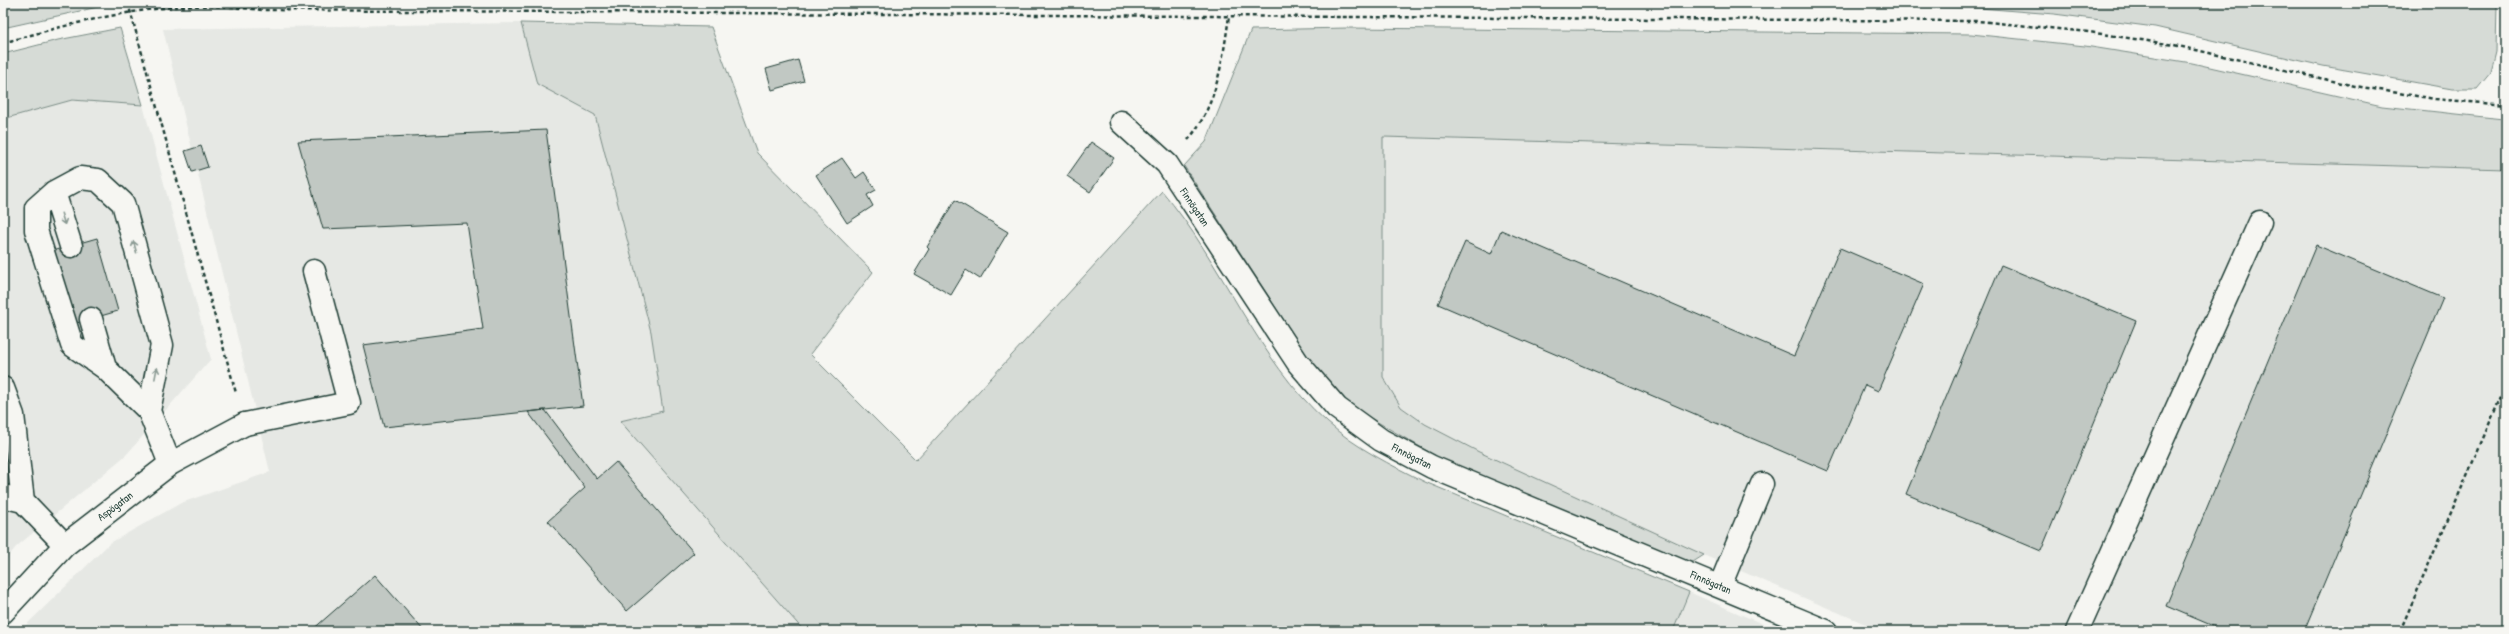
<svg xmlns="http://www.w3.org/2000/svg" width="2509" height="634" font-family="'Patrick Hand',sans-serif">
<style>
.built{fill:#e6e8e4}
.green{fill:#d6dbd6;stroke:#7a8c85}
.building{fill:#c1c8c3;stroke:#1f3d34}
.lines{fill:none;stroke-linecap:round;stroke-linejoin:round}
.lane-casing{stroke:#1f3d34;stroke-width:25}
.street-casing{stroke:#1f3d34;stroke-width:25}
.path{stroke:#1f3d34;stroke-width:2.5;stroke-dasharray:4 3;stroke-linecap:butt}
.lane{stroke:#f6f6f2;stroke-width:22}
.street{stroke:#f6f6f2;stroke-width:22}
.oneway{stroke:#8a9a93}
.labels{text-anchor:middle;stroke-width:3;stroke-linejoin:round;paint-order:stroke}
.street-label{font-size:11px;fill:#1f3d34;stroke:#f6f6f2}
</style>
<rect width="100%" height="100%" fill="#f6f6f2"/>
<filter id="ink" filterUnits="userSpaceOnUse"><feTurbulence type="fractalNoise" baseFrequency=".025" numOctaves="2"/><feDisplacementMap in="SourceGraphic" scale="8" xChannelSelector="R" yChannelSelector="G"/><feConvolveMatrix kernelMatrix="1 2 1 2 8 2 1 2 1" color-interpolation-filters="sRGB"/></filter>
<g filter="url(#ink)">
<path class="built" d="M521 23 537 83 595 115 651 332 663 411 620 421 804 631H20L110 543 181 503 270 472 163 29Z
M72 100 143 105 211 359 126 455 16 547 3 563V119Z
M1383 137 2506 169V631H1882L1649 532 1479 452 1425 424 1401 407 1383 377Z
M1689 592 1779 631H1673Z"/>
<path class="green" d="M3 3H116L3 28Z
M1598 3H2497L2496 52 2491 72 2477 89H2452L2323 66 2155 27 2054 14 1979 8Z
M521 23 711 27 757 153 873 272 810 354 916 460 1162 191C1223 263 1256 359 1327 422 1356 448 1391 465 1425 482L1689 592 1673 631H804L620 421 663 411 651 332 595 115 537 84Z
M120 28 143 105 72 100 3 119V54L58 40Z
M1347 28 1971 34 2085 46 2192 63 2382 106 2503 119 2506 169 1383 137V377L1401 407 1425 424 1479 452 1704 555 1693 562 1676 564 1453 466 1350 406 1317 371 1184 166 1206 142 1251 30Z"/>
<path class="building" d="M798 60 804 81 772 90 766 69Z
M546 130 583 406 384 427 363 345 483 329 467 223 323 229 298 141Z
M1091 142 1114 158 1090 192 1067 176Z
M201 146 208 167 192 172 185 151Z
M842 158 856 178 864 172 876 190 867 195 873 206 847 223 816 175Z
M955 200 1008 232 980 279 966 270 951 295 914 274 929 249 927 247Z
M1501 230 1794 356 1840 248 1924 284 1878 391 1865 385 1828 471 1438 304 1465 242 1491 254Z
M97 238 118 311 73 324 52 251Z
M2316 245 2443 298 2304 631H2225L2166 606Z
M2001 265 2136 321 2041 551 1906 494Z
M545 410 597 479 616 462 694 553 627 611 548 521 585 488 528 412Z
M375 575 424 631H311Z"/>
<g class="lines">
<defs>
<path id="lane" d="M54 192 71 246
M91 319 105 368 149 411 170 464
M105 368 72 345 36 230V208L54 192 80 178 98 180 123 203 162 345 149 411
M3 388 13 415 23 501
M245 424 349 403 314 271
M3 496 23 501 65 545
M1720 586 1762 484
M2077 631 2260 222"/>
<path id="street" d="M1121 122 1167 164 1298 363 1337 408 1381 440 1432 467 1826 631
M3 612 65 545 170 464 245 424"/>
</defs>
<use href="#lane" class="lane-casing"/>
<use href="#street" class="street-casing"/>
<path class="path" d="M128 3 236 393
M3 43C64 25 138 6 202 6 222 6 243 8 263 10L1978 21 2089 32 2174 45 2355 86 2435 99 2506 105
M1188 140C1217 106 1223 59 1229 16
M2400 631 2506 385"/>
<use href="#lane" class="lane"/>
<use href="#street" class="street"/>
</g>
<defs><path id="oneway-shaft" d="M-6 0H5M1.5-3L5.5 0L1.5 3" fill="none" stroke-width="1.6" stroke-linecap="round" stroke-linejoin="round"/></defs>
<g class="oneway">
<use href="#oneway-shaft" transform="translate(63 219) rotate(73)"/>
<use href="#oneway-shaft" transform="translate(135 247) rotate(-105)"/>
<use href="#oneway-shaft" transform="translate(156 373) rotate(-79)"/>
</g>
</g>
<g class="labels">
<g class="street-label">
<text transform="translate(1195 207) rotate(56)" y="4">Finnögatan</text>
<text transform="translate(1412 456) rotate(27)" y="4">Finnögatan</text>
<text transform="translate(115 506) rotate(-37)" y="4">Aspögatan</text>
<text transform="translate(1711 582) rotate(23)" y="4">Finnögatan</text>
</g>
</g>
<rect width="2509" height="634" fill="none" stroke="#f6f6f2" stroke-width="16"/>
<rect x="8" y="8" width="2493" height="618" fill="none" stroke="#1f3d34" stroke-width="1.5" filter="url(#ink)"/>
</svg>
